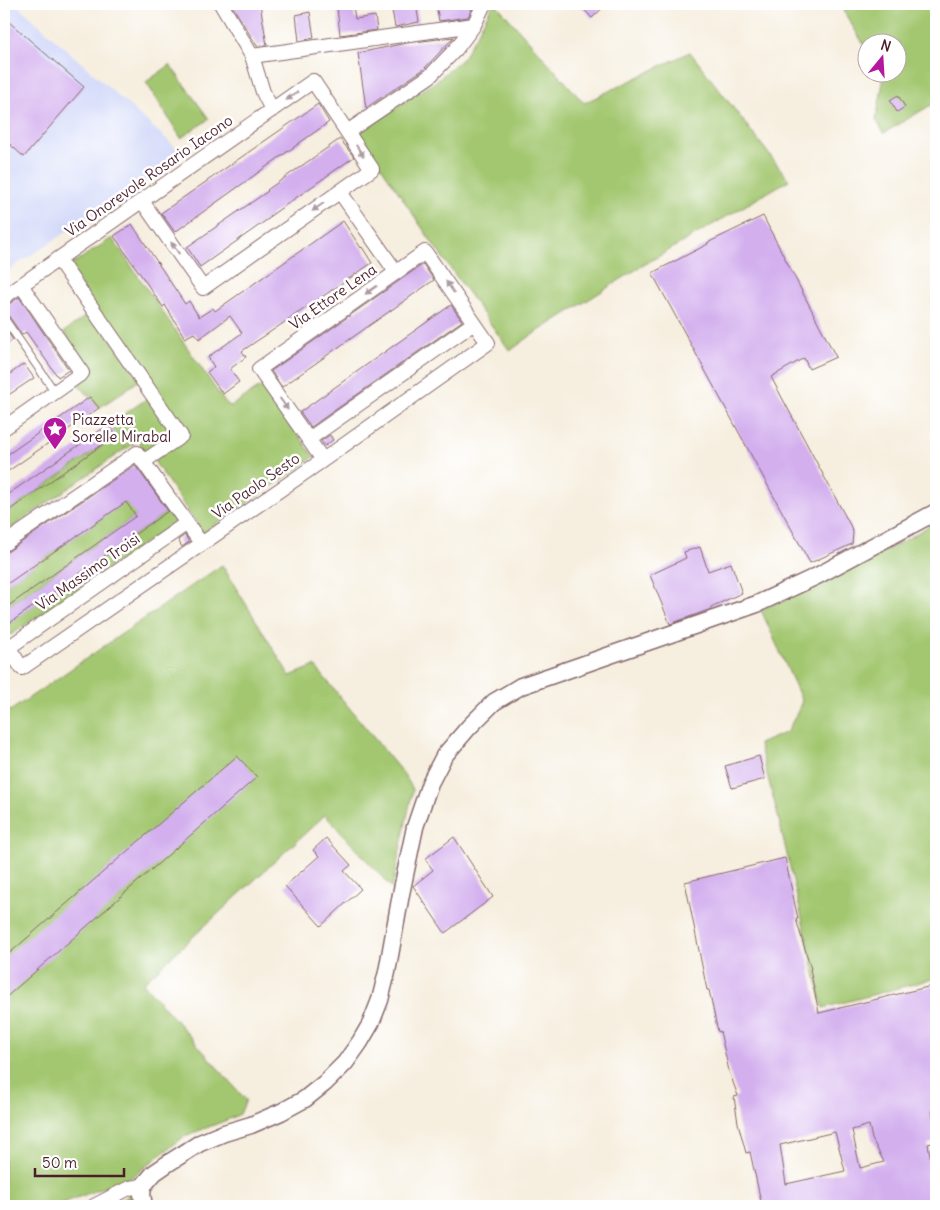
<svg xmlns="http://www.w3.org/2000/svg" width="940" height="1210" font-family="Delius,sans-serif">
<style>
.built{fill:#d3d9f9}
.green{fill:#a3c770;stroke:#76734e}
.building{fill:#d3afee;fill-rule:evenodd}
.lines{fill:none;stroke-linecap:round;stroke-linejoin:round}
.service-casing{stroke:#86676a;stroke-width:9}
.minor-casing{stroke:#86676a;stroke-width:16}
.tertiary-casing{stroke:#86676a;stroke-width:19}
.service{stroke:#fff;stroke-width:7}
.minor{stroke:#fff;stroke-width:14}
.tertiary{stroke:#fff;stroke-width:16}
.oneway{fill:#ae9aa0}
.labels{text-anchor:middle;stroke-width:5;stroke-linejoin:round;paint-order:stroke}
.street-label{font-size:15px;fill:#4a1f2b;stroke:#fff}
.poi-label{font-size:15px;fill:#4a1f2b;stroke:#fff;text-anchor:start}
</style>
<rect width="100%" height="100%" fill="#fff"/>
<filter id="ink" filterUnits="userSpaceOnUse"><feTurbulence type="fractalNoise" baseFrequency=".02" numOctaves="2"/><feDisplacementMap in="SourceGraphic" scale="10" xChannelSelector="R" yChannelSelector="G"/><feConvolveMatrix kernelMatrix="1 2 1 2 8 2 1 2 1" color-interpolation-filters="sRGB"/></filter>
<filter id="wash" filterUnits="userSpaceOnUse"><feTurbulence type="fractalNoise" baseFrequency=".0096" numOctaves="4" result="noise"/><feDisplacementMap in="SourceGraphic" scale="20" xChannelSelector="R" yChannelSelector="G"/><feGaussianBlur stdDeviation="1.12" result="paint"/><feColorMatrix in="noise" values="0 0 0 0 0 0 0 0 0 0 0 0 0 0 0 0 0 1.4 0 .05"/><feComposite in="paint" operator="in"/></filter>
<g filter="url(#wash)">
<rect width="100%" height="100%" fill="#f6eede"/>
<path class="built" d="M4 4H16L184 155 4 273Z"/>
<path class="green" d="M493 4H496L584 103 690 52 789 180 642 266 529 337 510 351 435 247 358 132 435 82 463 58 478 32Z
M846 4H936V102L884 133 876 120 884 77 881 73 898 72V42H868L867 50 844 12Z
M170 65 209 119 181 138 146 82Z
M112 238 224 401 230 406 233 405 263 385 314 457 203 533 154 461 184 437 68 267Z
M91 312 140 380 99 408 78 384 93 373 64 332Z
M151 396 178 435 150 456 138 441 126 449 124 446 125 449 4 533V514L116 436 108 425Z
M150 485 160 499 4 609V586Z
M168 511 175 522 11 635 5 626Z
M936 522V978L823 1008 777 812 759 744 787 732 797 713 802 701 761 610 893 547Z
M222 565 290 676 315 666 405 776 413 789 392 888 325 815 143 983 246 1100 240 1114 227 1120 185 1136 132 1177 55 1206H4V702L10 711Z
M133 1194 136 1206H104Z"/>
<g id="blocks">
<path class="building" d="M231 4H260L267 45 257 46Z
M391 4H416L419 22 395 27Z
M436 4H474L468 17 439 21Z
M579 4H607L592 18Z
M353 5 355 19 375 16 377 30 340 35 337 7Z
M310 12 314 38 299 41 296 15Z
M9 22 84 87 24 157 4 139V28Z
M454 37 424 69 366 108 358 53 407 43Z
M898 95 905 107 897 112 890 100Z
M318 104 329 122 175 232 161 213Z
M340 139 354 157 270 216 271 217 200 267 187 247 268 191 267 190Z
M763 216 836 357 809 369 804 358 771 377 850 525 853 532 852 544 810 563 652 273 708 244 707 243Z
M343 221 361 248 362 247 372 263 242 351 246 357 230 369 239 382 223 394 207 372 214 367 208 357 242 333 230 316 199 339 194 333 185 338 165 305 163 307 114 236 132 224 185 304 189 301 199 317 213 308 215 311Z
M423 264 434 280 282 387 271 371Z
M19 297 69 370 58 377 26 332 22 335 8 315 4 313V306L9 304Z
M451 305 462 321 311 427 300 412Z
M4 327 13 340 4 347Z
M24 364 34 378 4 398V378Z
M90 397 99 408 4 474V457Z
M108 425 116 435 4 514V497Z
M330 435 333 440 325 446 321 441Z
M135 465 168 511 4 627V609L136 516 126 502 4 586V554Z
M185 535 189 542 182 547 178 540Z
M700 547 708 571 731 563 742 593 711 607V609L670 624 650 575 686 558 684 552Z
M237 756 257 777 4 999V958Z
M759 756 765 779 732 788 725 766Z
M454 837 493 897 445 933 413 886 433 870 425 859Z
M326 838 351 865 344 871 361 889 321 926 285 886 319 856 313 850Z
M785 858 798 919H796L811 969H810L819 1013 936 985V1109L932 1110 936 1133V1142L928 1144 936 1187V1206H762L750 1152 746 1153 738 1123 734 1097 738 1096 729 1071 720 1031 718 1032 709 990H707L685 882ZM869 1125 872 1139 884 1162 860 1168 852 1130ZM835 1132 845 1171 786 1184 780 1145Z"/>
</g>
</g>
<g filter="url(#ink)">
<use href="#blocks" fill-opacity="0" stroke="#86676a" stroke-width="1"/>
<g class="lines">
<defs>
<path id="service" d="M4 318 55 392"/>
<path id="minor" d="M221 4 252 56 263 92 272 110
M252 56 474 25
M347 132 430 76 456 49 474 25 484 4
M340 192 396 272
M58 259 181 436 143 462
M4 297 313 81 372 169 203 288 142 201
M4 428 82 373 21 285
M309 439 474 323
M4 544 137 453 201 543
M4 641 22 668 323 460 488 343 425 252 259 369 323 460
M8 648 187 523
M94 1206 129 1188 143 1186"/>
<path id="tertiary" d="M144 1206 142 1194 143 1186 154 1173 170 1162 200 1143 224 1133 251 1125 281 1112 305 1099 325 1083 345 1063 360 1042 371 1023 380 1000 387 972 401 894 415 827 430 783 444 756 469 727 494 702 521 686 757 604 817 576 936 512"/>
</defs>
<use href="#service" class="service-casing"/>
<use href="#minor" class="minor-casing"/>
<use href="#tertiary" class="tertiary-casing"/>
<use href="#service" class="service"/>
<use href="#minor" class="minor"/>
<use href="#tertiary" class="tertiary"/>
</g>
<defs><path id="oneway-solid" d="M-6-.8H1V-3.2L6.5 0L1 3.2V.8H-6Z" transform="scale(1.25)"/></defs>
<g class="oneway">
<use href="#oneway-solid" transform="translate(292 96) rotate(145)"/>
<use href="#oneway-solid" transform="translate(360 151) rotate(56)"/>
<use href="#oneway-solid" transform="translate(318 207) rotate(145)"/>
<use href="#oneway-solid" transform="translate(175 248) rotate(-125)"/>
<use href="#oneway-solid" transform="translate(450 287) rotate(-124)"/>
<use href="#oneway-solid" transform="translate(371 290) rotate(145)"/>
<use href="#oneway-solid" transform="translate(284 404) rotate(55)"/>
</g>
</g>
<defs>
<symbol id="sight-pin" viewBox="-11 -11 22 30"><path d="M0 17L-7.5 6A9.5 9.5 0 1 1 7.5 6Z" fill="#b5179e" stroke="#fff"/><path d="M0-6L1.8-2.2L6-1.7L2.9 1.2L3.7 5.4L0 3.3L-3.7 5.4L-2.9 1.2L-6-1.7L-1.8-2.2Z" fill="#fff"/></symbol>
</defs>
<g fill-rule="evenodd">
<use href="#sight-pin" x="41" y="415" width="28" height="38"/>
</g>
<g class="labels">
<g class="street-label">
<text transform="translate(149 176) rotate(-35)" y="5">Via Onorevole Rosario Iacono</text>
<text transform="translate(333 297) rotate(-35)" y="5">Via Ettore Lena</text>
<text transform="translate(256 486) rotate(-35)" y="5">Via Paolo Sesto</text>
<text transform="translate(88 572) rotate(-35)" y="5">Via Massimo Troisi</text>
</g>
<g class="poi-label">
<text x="72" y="425">Piazzetta<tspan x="72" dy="17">Sorelle Mirabal</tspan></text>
</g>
</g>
<rect width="940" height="1210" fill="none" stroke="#fff" stroke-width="20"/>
<g transform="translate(882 58) rotate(18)"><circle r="24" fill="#ffffff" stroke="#b7a5aa"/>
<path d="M0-4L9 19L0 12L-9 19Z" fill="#b5179e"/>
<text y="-8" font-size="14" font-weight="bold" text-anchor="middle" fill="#4a1f2b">N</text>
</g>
<path d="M35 1168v8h89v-8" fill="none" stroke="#4a1f2b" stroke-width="2.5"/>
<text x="42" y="1168" font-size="15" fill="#4a1f2b" stroke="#ffffff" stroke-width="4" paint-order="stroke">50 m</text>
</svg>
